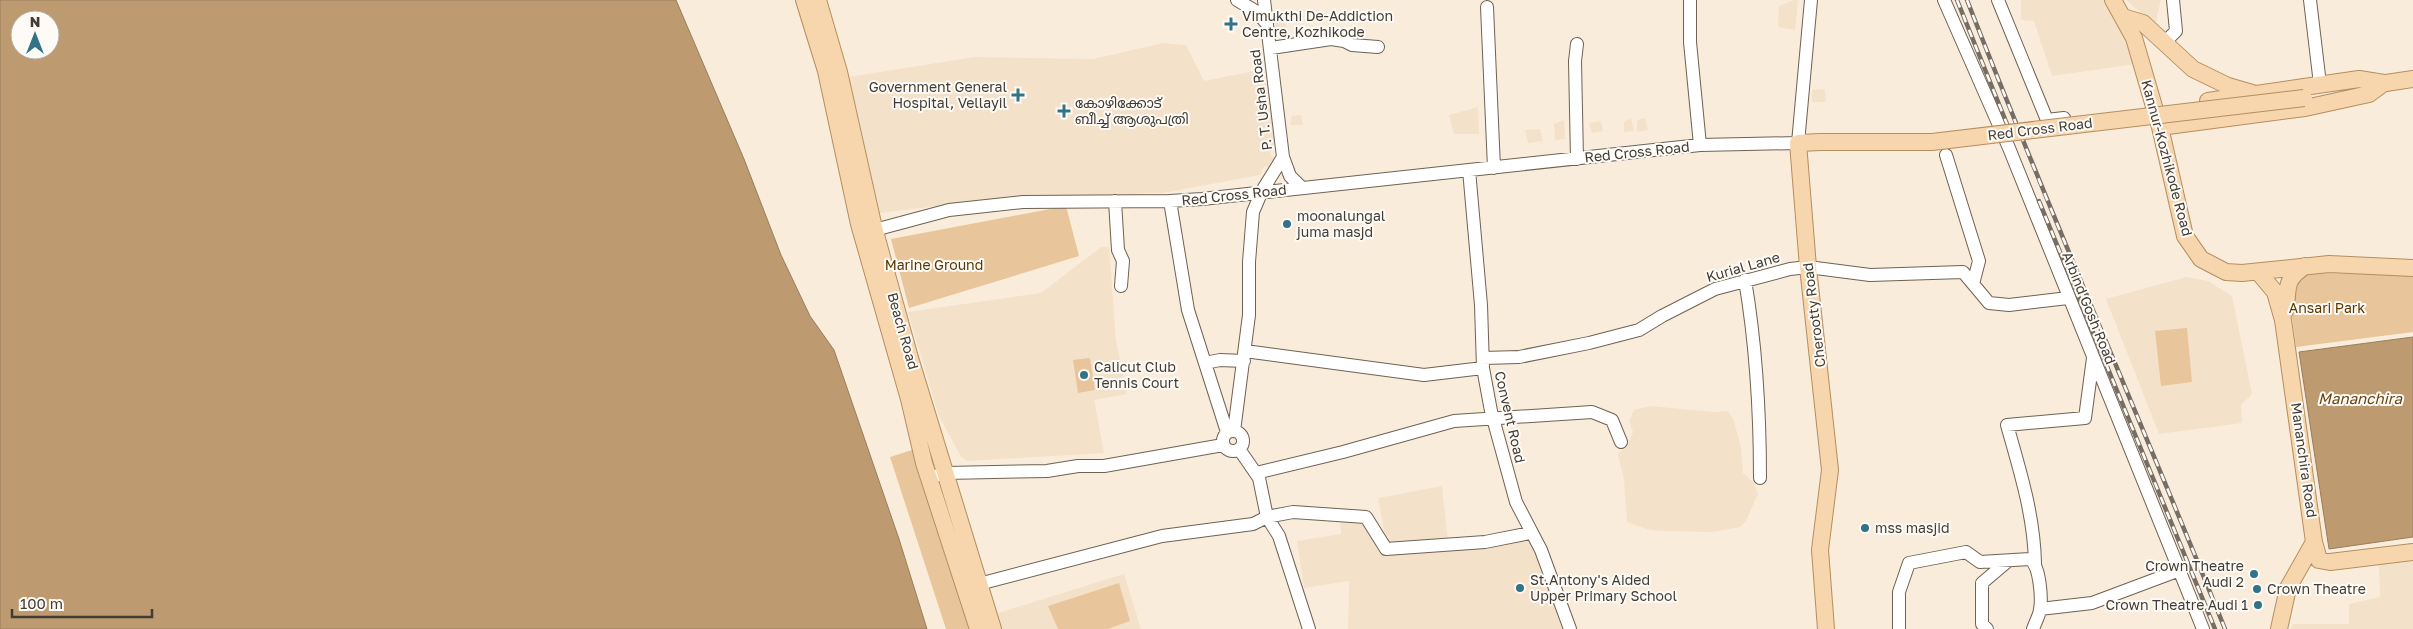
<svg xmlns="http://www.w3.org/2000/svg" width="2413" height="629" font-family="'Golos Text','Noto Sans Malayalam',sans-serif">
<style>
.built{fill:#f4e1ca}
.green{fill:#e9c59b}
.water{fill:#bd9a70;stroke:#987e5e;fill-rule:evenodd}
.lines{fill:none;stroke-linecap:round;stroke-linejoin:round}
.minor-casing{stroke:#6e6254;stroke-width:14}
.major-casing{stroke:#b48e5f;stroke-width:18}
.minor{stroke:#fff;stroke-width:12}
.major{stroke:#f7d6ad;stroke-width:16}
.rail-casing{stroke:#766e64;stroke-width:4.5}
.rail{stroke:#fefbf7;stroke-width:2.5;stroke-dasharray:8;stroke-linecap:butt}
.major-bridge-casing{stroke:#b48e5f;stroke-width:18;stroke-linecap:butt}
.major-bridge{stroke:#f7d6ad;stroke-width:16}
.poi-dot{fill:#337387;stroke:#fefbf7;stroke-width:2}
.labels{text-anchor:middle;stroke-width:4;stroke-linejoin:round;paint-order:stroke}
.poi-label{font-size:14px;fill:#413c35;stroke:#fefbf7;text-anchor:start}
.street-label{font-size:14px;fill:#413c35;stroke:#fefbf7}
.park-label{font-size:14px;fill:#5a3700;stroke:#fefbf7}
.water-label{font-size:15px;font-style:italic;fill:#674310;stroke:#fefbf7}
</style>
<rect width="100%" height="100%" fill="#faecdb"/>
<path class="built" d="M1794 0H1798L1795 30 1778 27 1779 6Z
M2021 0H2105L2119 20 2136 64 2052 76 2034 21 2021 20Z
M2126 0H2161L2155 25Z
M1275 21H1285L1287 31 1277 32Z
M1163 43 1186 45 1204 81 1264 69 1275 142 1270 154 1278 162 1268 167 1264 166 1260 175 1163 193 1012 197 880 213 849 77 974 57 1093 59Z
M1825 89 1826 102H1812V90Z
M1478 107 1479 134H1454L1449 115Z
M1301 115 1303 125H1290L1292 116Z
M1631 118 1634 131 1624 132V122Z
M1645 118 1648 130 1637 132V120Z
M1564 120 1565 139 1555 140 1554 124Z
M1601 121 1603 131 1592 133 1589 123Z
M1540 129 1543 141 1528 143 1525 130Z
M1101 247H1109L1116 340 1127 394 1094 400 1104 453 967 461 961 457 938 414 908 312 1041 293Z
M2186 277 2208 281 2232 296 2252 394 2241 405 2242 423 2159 434 2106 299Z
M1650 406 1714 412 1728 411 1734 421 1741 448 1743 473 1753 482 1758 494 1746 521 1740 527 1713 532 1664 531 1650 530 1627 522 1624 480 1618 454 1627 446 1633 432 1629 421 1634 410Z
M1442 486 1448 541 1387 545 1378 498Z
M1364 521 1383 555 1483 547 1531 539 1567 629H1348L1349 581 1304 588 1297 541 1341 534 1340 522Z
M2413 559V629H2291L2292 624H2349V604L2380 597 2379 564Z
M1124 574 1141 629H999L995 614Z"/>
<path class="green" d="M1066 206 1079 256 909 308 891 239Z
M2304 273 2413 274V332L2296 347 2290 301 2297 276Z
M2187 328 2192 382 2161 386 2155 331Z
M1090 358 1095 390 1078 393 1073 360Z
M912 450 970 629H946L890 457Z
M1119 583 1130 621 1108 629H1058L1048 606Z"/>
<path class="water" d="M0 0H676L744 159 781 255 810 316 834 350 899 539 927 629H0ZM20 20H50V50H20Z
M2413 337V537L2329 549 2299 352Z"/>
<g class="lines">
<defs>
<path id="minor" d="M1237 0 1257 12 1267 24
M1690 0V42L1700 145
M1944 0 2009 148 2203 629
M1998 0 2047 120 2064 118
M2310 0 2320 84
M1487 7 1494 168
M2165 42 2176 31 2173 0
M1577 44 1575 61 1577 159
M1271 48 1331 39 1344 41 1352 45 1378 47
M1946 155 1979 261 1973 284
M1283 157 1290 176 1302 188
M1469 170 1481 305 1483 368 1491 411 1516 502 1541 550 1570 629
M1115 201 1118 250 1123 261 1121 286
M1170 201 1188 310 1227 432
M867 232 949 210 1023 202 1170 201 1202 199 1700 145 1798 143 1811 0
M1745 280C1756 345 1760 412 1760 478
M1245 351 1424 375 1483 368
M1483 358 1519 357 1589 343 1639 330 1662 316 1715 289 1790 269 1808 267 1870 275 1963 272 1989 303 2009 305 2068 298
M1205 363 1220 360 1244 361
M1223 441a10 10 0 1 1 20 0a10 10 0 1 1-20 0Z
M1234 431 1249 315V262L1253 212 1262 191 1283 157 1264 0
M1239 449 1259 478 1267 517 1279 536 1309 629
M1256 473 1343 452 1454 421 1592 412 1612 420 1621 442
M938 475 946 473 1047 471 1078 466H1104L1223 445
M2035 563C2034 515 2020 471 2007 425L2085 418 2093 358
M979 584 1162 536 1253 524 1267 517 1293 512 1366 517 1386 549 1485 542 1530 533
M2040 609 2092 603 2180 570
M1899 629V592L1909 563 1966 552 1980 562 2030 559C2040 566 2042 598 2040 610 2039 616 2035 623 2033 629
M1987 629 1982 624V583L2008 561"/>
<path id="major" d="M804 0 826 71 859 224 909 399 924 463 978 629
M818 0 839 72 874 228 910 358 993 629
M2113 0 2134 38 2160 127 2185 236 2201 259 2226 272 2242 273 2329 264 2413 268
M2123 17 2143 23 2193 69 2228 86 2252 93
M2373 85 2413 79
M2208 101 2359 79 2384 83
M2160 127 2305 108 2369 94 2384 83
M1821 142 1798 143 1808 267 1830 470 1820 550 1826 629
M2259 273 2275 292 2283 320 2314 542 2319 560 2330 562 2413 552
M2285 311C2290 287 2282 282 2305 266
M2279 629 2288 588 2314 542"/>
</defs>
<use href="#minor" class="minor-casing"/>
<use href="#major" class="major-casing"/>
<use href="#minor" class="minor"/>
<use href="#major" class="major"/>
<defs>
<path id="rail" d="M1957 0 2013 139
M1967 0C2049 211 2140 419 2225 629
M2039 201 2215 629"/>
</defs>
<use href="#rail" class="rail-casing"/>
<use href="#rail" class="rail"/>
<defs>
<path id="major-bridge" d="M1821 142H1932L2304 98"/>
</defs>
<use href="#major-bridge" class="major-bridge-casing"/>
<use href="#major-bridge" class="major-bridge"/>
</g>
<g class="poi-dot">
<path d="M1228.5 16.5h5v5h5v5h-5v5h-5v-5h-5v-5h5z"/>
<path d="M1015.5 87.5h5v5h5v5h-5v5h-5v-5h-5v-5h5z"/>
<path d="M1061.5 103.5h5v5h5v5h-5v5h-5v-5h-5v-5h5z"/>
<circle cx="1287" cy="224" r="5"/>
<circle cx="1084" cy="375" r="5"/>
<circle cx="1865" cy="528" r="5"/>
<circle cx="2254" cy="574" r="5"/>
<circle cx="1520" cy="588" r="5"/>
<circle cx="2257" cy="589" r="5"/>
<circle cx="2258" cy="605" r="5"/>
</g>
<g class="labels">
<g class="poi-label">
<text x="1242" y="21">Vimukthi De-Addiction<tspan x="1242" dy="16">Centre, Kozhikode</tspan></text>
<text x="1007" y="92" text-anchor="end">Government General<tspan x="1007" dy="16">Hospital, Vellayil</tspan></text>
<text x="1075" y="108">കോഴിക്കോട്<tspan x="1075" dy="16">ബീച്ച് ആശുപത്രി</tspan></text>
<text x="1297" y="221">moonalungal<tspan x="1297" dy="16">juma masjd</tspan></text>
<text x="1094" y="372">Calicut Club<tspan x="1094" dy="16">Tennis Court</tspan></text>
<text x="1875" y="533">mss masjid</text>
<text x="2244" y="571" text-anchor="end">Crown Theatre<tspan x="2244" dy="16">Audi 2</tspan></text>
<text x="1530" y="585">St.Antony's Aided<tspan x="1530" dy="16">Upper Primary School</tspan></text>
<text x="2267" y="594">Crown Theatre</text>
<text x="2248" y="610" text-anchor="end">Crown Theatre Audi 1</text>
</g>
<g class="street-label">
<text transform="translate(1261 100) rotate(-97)" y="5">P. T. Usha Road</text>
<text transform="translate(2040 129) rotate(-7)" y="5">Red Cross Road</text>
<text transform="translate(1637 152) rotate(-6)" y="5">Red Cross Road</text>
<text transform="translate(2167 158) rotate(75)" y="5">Kannur-Kozhikode Road</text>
<text transform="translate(1234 195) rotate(-6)" y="5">Red Cross Road</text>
<text transform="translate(1743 267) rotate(-16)" y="5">Kurial Lane</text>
<text transform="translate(2089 308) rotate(68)" y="5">Arbind Gosh Road</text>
<text transform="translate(1814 315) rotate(-97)" y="5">Cherootty Road</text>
<text transform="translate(903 331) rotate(74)" y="5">Beach Road</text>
<text transform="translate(1510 417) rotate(77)" y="5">Convent Road</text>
<text transform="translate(2304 460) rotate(82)" y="5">Mananchira Road</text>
</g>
<g class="park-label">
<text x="934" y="270">Marine Ground</text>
<text x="2327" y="313">Ansari Park</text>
</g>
<g class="water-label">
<text x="2360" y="404">Mananchira</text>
</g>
</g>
<g transform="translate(35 35)"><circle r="24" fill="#fefbf7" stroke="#b2afa9"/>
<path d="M0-4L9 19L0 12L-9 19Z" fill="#337387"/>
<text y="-8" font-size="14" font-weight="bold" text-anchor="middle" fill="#413c35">N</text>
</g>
<path d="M12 609v8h140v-8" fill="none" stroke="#413c35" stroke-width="2.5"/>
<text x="20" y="609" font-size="15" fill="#413c35" stroke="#fefbf7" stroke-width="4" paint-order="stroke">100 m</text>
</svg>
